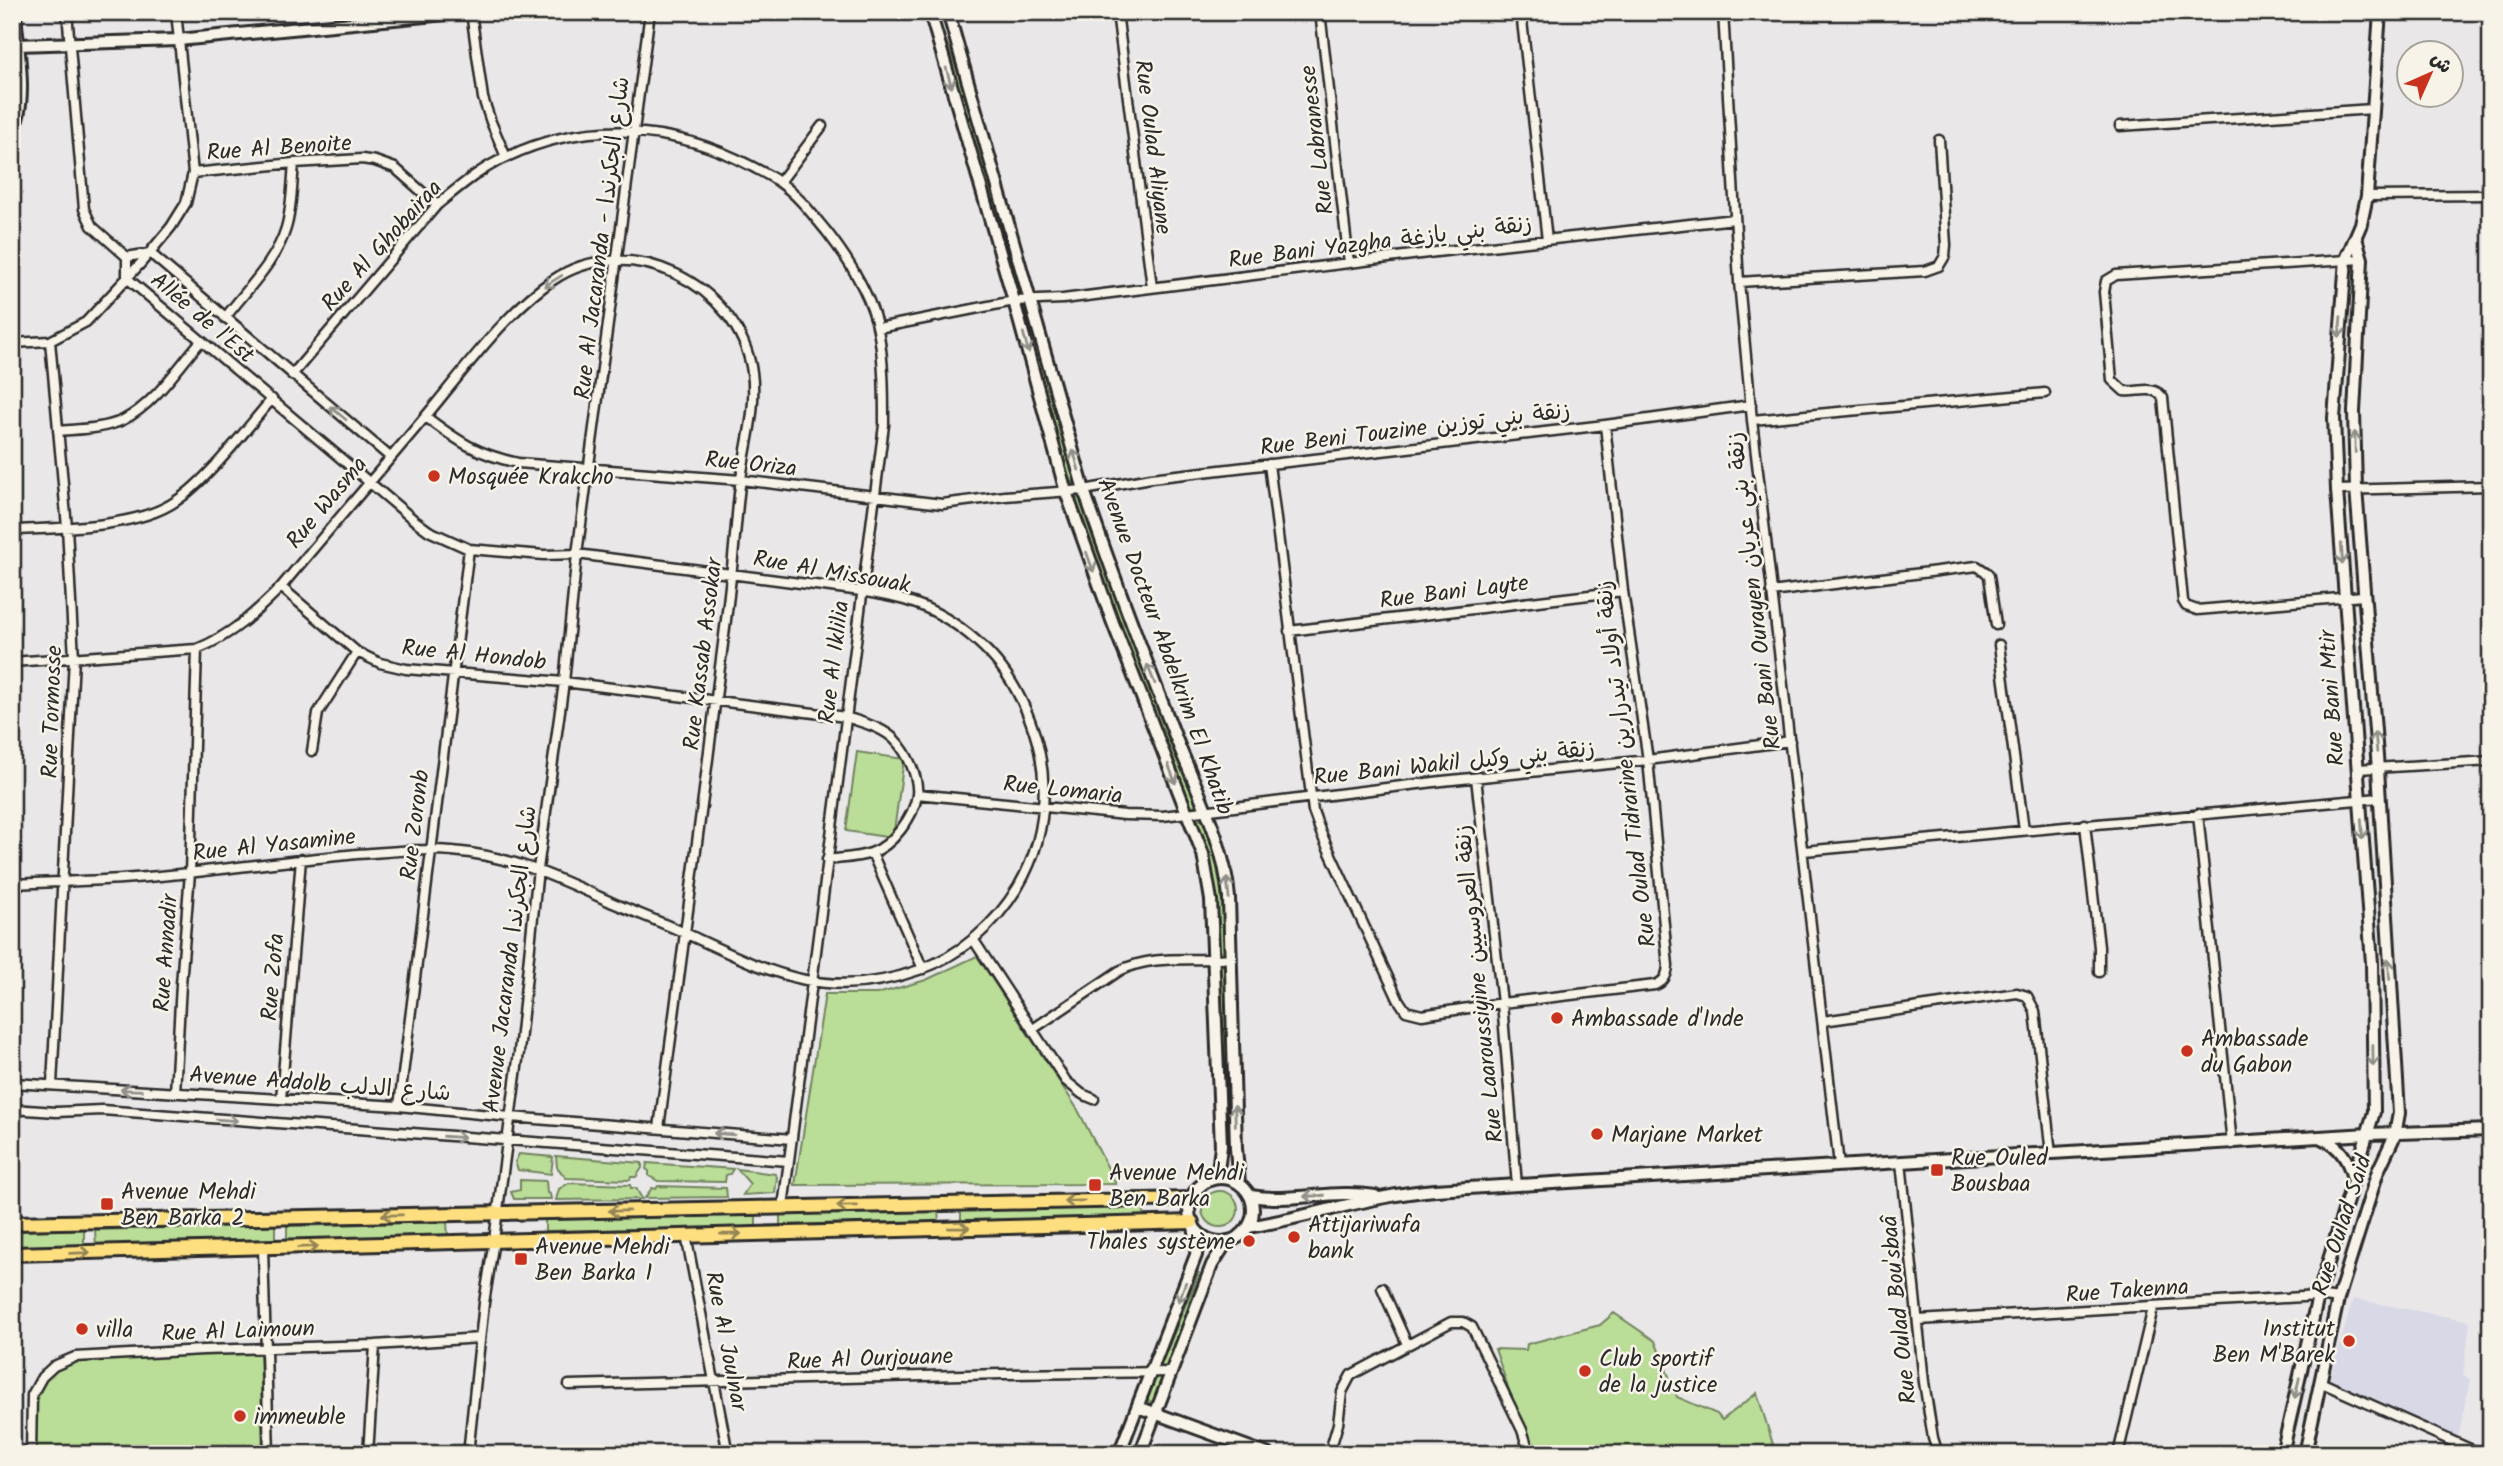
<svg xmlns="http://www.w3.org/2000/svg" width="2503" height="1466" font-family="Kalam,'Playpen Sans Arabic',sans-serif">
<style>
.built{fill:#d8d8e7}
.green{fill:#badd97;stroke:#728461;stroke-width:2}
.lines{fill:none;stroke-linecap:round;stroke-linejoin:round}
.street-casing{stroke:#2b2b2b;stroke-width:13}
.secondary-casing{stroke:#2b2b2b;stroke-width:16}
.primary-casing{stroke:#2b2b2b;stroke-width:18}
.street{stroke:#f7f3e8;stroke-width:8}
.secondary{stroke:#f7f3e8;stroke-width:10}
.primary{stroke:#fedf80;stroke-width:12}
.oneway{stroke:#918f8a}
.oneway2{stroke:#948556}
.poi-dot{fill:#c8321e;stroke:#f7f3e8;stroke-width:2.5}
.labels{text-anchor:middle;stroke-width:5;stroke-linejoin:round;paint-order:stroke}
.street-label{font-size:23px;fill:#2b2b2b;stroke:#f7f3e8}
.poi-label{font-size:23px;fill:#2b2b2b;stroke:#f7f3e8;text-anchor:start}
</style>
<rect width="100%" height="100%" fill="#e9e7e8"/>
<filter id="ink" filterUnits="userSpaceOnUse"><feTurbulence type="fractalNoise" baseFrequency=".0143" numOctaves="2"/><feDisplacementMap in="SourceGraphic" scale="14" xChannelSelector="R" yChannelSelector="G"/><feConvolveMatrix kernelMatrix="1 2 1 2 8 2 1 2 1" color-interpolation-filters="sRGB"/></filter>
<g filter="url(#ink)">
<path class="built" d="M2353 1299 2470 1321 2463 1376 2470 1379 2458 1438 2330 1379Z"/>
<path class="green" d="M935 12 960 78 1019 280 1017 284 1013 281Z
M1026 320 1030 322 1076 480 1074 484 1070 482 1024 323Z
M1078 497 1081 498 1131 637 1196 802 1194 807 1190 805C1150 704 1108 604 1076 501Z
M857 752 904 759 893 838 846 831Z
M1199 819 1203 821C1221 866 1223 903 1225 951L1222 955 1218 951C1217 906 1213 865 1198 821Z
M977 956 1078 1110 1116 1184 795 1185 825 994H877L926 980Z
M1222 965 1226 968 1231 1134H1227L1219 967Z
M519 1154 553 1157 551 1174 518 1170 515 1162Z
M556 1156 642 1163V1168L636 1177H631L630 1180 566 1178 557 1167Z
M647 1163 733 1169 730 1174 726 1175 725 1182 658 1181 649 1176V1171L646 1169Z
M737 1169 775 1174 777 1177 775 1193 743 1195 750 1184Z
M520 1180 546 1181 547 1193 550 1194 551 1199H514L511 1192 520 1190Z
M569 1183 630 1185 631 1188H636L642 1199 556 1200 559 1189Z
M658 1186 726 1188 727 1197 645 1198 652 1188 656 1189Z
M1202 1209a18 18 0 1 1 36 0a18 18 0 1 1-36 0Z
M1144 1206V1217L961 1222V1210Z
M938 1210 939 1223 780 1226V1214Z
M756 1215V1227L545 1231V1220Z
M447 1222 448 1237 287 1241V1226Z
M275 1225V1241L96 1246 95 1230Z
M84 1229V1245L12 1247V1231Z
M1199 1272 1182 1327 1153 1401 1150 1402 1147 1399Z
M1614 1313 1655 1341 1677 1397 1717 1414 1722 1420 1757 1393 1776 1454H1531L1495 1349 1526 1350 1527 1344 1600 1325Z
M238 1349 260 1352 263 1454H34L35 1396 46 1379 66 1360Z"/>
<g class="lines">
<defs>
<path id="street" d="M67 12 84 209 92 226 127 257
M471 12 483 98 491 122 506 157
M1117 12 1152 287
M1320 12 1349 263
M1521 12 1547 240
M1723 12 1739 282 1752 420 1839 1165
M2120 126 2373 109
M193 173 294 163 362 159 375 161 395 168 437 205
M780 182 822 126
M2367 196 2491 195
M127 257 150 253 390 457
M2362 259 2116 275 2106 281 2104 292 2112 380 2124 391C2138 393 2154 384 2163 398L2183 601 2186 606 2197 610 2363 596
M1739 282 1925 271 1939 266 1945 256 1946 245 1939 140
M225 318C246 290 276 262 286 228 292 208 292 184 294 163
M878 328 1014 301 1063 299 1436 252 1735 219
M50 341 67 527 74 658 52 1085
M12 343 50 341 86 322 141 263 171 227 186 203 193 173 176 12
M292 375 437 205C459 187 481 168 507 157 587 119 674 125 751 166 760 171 771 176 779 182 797 194 813 215 827 232 848 259 871 295 878 330 884 360 884 394 884 425L783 1207
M426 417C459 442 477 454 518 463L741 480 942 504 1005 496 1084 490 1151 478 1605 425 1751 405
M1752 420 2045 393
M58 431C79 429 104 429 123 420 155 404 178 367 201 341
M1269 464 1313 811 1321 833 1398 999 1406 1011 1422 1015 1502 1003 1655 985C1664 982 1667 976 1668 966L1648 760 1623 591 1605 425
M2337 490 2491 486
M12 530C59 528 138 528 176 501 208 480 246 429 272 399
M281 587 357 652 380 663 406 669 564 682 846 717C863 723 882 727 895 740 907 752 919 777 917 795 914 817 892 846 871 853 857 858 841 858 827 860
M1771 592 1977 566 1986 572 1989 576 1996 625
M1289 631 1623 591
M1999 645 2024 830
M12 662 197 649C232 635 255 613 281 587 330 528 381 470 430 411 465 369 507 311 553 280 628 229 739 284 752 372 757 409 746 443 741 479 738 498 737 517 735 536 729 608 718 679 709 751 693 877 676 1003 659 1128
M312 751 318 713 357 652
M2358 769 2491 761
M1476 778 1502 1003 1517 1186
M917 794 1125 815 1163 816 1442 781 1648 760 1790 741
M2198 814 2232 1144
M2085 824 2099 947V972
M1804 851 2379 798
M872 853 923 969
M12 884C73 881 135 880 196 872 250 866 303 859 357 854 389 852 421 848 452 851 513 856 558 878 613 903 637 913 663 923 687 934 769 972 827 1003 919 970 961 955 995 925 1018 887 1055 824 1050 752 1016 690 994 649 950 613 904 600 890 596 875 594 861 591L577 554 544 555 469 549 429 531 414 520 127 278V257
M973 939 1066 1081 1082 1094 1094 1099
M1823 1021 2017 993 2027 996 2035 1011 2051 1154
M1033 1029 1119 971C1154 953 1194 962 1232 958
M12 1083 399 1106 510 1117 792 1139
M175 1093 181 984 190 873 197 649
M281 1099 301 859
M399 1106 469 549
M12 1109 56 1112 102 1110 789 1161
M1901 1162 1924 1382 1933 1438 1938 1454
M686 1235 728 1454
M263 1248 269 1454
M1382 1288 1407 1344
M1919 1320 2318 1296 2338 1299
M2320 1382 2481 1454
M569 1385 1002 1374 1172 1372
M31 1454 32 1395 42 1377 54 1366 75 1357 203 1350 375 1345 480 1338
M368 1454 375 1345
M468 1454 484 1303 494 1240 519 1052 538 869 564 682 577 554 650 12
M1329 1454 1338 1424 1342 1392 1351 1375 1451 1322H1463L1472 1327 1522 1430 1530 1454
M2118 1454 2153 1308"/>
<path id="secondary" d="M930 12 1014 301 1066 492 1113 623 1203 854 1211 900 1221 1146 1219 1163 1213 1179
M948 12 1084 490C1112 575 1145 658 1177 741 1197 791 1225 843 1229 898L1236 1148 1239 1183
M17 45 178 40 466 12
M12 132C29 101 17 47 15 12
M2323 1139C2340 1146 2349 1161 2353 1179
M1189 1210a32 32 0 1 1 64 0a32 32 0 1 1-64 0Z
M1250 1196C1292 1203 1333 1189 1375 1196
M1248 1227C1311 1217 1372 1195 1435 1190L2368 1134 2491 1130
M1138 1407 1267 1454
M1119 1454 1196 1255 1197 1246 1194 1226
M1140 1454 1212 1265 1227 1241
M2282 1454 2318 1296 2374 1112 2372 963 2337 490 2334 418 2346 259 2361 224 2367 196 2380 12
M2305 1454 2338 1299 2378 1171 2395 1135 2399 1113 2378 769 2356 488 2354 412 2362 259 2356 238"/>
<path id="primary" d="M12 1223 1191 1199
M12 1254 1192 1222"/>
</defs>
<use href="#street" class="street-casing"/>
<use href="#secondary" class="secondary-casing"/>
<use href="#primary" class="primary-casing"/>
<use href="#street" class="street"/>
<use href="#secondary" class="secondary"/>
<use href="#primary" class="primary"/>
</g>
<defs><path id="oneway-shaft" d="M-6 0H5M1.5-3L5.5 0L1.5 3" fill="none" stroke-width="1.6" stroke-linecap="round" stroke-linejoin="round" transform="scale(1.75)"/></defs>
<g class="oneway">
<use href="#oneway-shaft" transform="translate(949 78) rotate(74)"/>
<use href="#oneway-shaft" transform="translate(553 281) rotate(148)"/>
<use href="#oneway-shaft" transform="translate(2340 327) rotate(95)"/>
<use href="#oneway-shaft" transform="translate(1026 343) rotate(75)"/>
<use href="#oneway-shaft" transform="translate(338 413) rotate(-140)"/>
<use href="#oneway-shaft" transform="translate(2355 442) rotate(-91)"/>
<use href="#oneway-shaft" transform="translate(1076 460) rotate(-106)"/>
<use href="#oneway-shaft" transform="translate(2342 554) rotate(86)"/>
<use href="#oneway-shaft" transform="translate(1090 562) rotate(70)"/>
<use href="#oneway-shaft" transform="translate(1151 674) rotate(-112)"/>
<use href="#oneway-shaft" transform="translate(2376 742) rotate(-95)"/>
<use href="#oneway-shaft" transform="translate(1172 774) rotate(69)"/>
<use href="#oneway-shaft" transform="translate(2362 829) rotate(86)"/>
<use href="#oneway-shaft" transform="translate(1228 888) rotate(-96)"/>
<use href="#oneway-shaft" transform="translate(2389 969) rotate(-94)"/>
<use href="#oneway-shaft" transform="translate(2373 1056) rotate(89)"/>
<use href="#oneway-shaft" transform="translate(131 1090) rotate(-178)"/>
<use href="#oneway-shaft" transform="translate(1235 1115) rotate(-92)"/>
<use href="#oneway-shaft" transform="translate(227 1120) rotate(4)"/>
<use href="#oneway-shaft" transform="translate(724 1134) rotate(-175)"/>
<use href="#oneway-shaft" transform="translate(454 1137) rotate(4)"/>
<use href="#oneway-shaft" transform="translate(1314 1196) rotate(176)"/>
<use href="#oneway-shaft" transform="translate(1182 1292) rotate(111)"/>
<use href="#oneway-shaft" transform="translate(2297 1388) rotate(103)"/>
</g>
<g class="oneway2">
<use href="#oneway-shaft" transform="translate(1074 1201) rotate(179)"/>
<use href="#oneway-shaft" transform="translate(847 1206) rotate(179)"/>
<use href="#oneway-shaft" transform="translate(619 1211) rotate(179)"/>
<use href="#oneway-shaft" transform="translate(392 1215) rotate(179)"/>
<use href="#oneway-shaft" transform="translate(959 1228) rotate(-1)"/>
<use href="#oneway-shaft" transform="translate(731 1234) rotate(-1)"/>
<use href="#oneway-shaft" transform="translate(308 1247) rotate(-2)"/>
<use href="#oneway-shaft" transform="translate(80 1253) rotate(-2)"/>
</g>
</g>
<g class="poi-dot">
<circle cx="434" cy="476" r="7"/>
<circle cx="1557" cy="1018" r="7"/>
<circle cx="2187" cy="1051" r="7"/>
<circle cx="1597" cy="1134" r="7"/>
<rect x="1930" y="1163" width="14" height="14" rx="3.5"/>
<rect x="1088" y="1178" width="14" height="14" rx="3.5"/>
<rect x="100" y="1197" width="14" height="14" rx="3.5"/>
<circle cx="1294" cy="1237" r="7"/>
<circle cx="1249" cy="1241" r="7"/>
<rect x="514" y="1252" width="14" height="14" rx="3.5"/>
<circle cx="82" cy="1329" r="7"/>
<circle cx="2349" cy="1341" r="7"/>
<circle cx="1585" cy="1371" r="7"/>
<circle cx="240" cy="1416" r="7"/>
</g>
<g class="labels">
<g class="street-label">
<text transform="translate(1316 140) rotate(-97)" y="8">Rue Labranesse</text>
<text transform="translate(279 147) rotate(-4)" y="8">Rue Al Benoite</text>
<text transform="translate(1154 147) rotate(83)" y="8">Rue Oulad Aliyane</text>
<text transform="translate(601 238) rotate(-83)" y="8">Rue Al Jacaranda - شارع الجكرندا</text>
<text transform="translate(1380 241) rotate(-7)" y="8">Rue Bani Yazgha زنقة بني يازغة</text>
<text transform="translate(381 245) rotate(-48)" y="8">Rue Al Ghobairaa</text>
<text transform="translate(203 317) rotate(40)" y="8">Allée de l'Est</text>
<text transform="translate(1415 428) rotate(-7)" y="8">Rue Beni Touzine زنقة بني توزين</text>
<text transform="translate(751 463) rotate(6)" y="8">Rue Oriza</text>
<text transform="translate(326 502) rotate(-50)" y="8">Rue Wasma</text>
<text transform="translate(832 571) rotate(10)" y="8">Rue Al Missouak</text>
<text transform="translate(1454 591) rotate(-7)" y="8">Rue Bani Layte</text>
<text transform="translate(1753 591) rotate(-97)" y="8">Rue Bani Ourayen زنقة بني عريان</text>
<text transform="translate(1166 646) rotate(70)" y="8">Avenue Docteur Abdelkrim El Khatib</text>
<text transform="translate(474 654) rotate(6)" y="8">Rue Al Hondob</text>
<text transform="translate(702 654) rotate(-83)" y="8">Rue Kassab Assokar</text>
<text transform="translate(833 662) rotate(-83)" y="8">Rue Al Iklilia</text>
<text transform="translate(2331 698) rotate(-94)" y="8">Rue Bani Mtir</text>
<text transform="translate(51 712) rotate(-88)" y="8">Rue Tormosse</text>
<text transform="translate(1454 762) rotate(-6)" y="8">Rue Bani Wakil زنقة بني وكيل</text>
<text transform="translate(1625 764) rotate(-97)" y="8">Rue Oulad Tidrarine زنقة أولاد تيدرارين</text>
<text transform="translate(1063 789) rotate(6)" y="8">Rue Lomaria</text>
<text transform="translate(414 825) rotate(-83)" y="8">Rue Zoronb</text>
<text transform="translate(274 844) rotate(-6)" y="8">Rue Al Yasamine</text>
<text transform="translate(165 953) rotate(-86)" y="8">Rue Annadir</text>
<text transform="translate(509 959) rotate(-83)" y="8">Avenue Jacaranda شارع الجكرندا</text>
<text transform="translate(272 977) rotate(-85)" y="8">Rue Zofa</text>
<text transform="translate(1478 984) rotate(-96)" y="8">Rue Laaroussiyine زنقة العروسيين</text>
<text transform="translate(320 1083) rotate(4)" y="8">Avenue Addolb شارع الدلب</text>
<text transform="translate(2341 1225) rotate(-72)" y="8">Rue Oulad Said</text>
<text transform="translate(2127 1290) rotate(-4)" y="8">Rue Takenna</text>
<text transform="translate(1898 1310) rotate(-96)" y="8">Rue Oulad Bou'sbaâ</text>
<text transform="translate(238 1330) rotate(-2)" y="8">Rue Al Laimoun</text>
<text transform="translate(727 1341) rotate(79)" y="8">Rue Al Joulnar</text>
<text transform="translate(870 1358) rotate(-2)" y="8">Rue Al Ourjouane</text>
</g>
<g class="poi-label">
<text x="448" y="484">Mosquée Krakcho</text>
<text x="1571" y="1026">Ambassade d'Inde</text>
<text x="2201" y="1046">Ambassade<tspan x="2201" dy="26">du Gabon</tspan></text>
<text x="1611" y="1142">Marjane Market</text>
<text x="1951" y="1165">Rue Ouled<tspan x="1951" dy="26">Bousbaa</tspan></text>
<text x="1109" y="1180">Avenue Mehdi<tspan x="1109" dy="26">Ben Barka</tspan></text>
<text x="121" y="1199">Avenue Mehdi<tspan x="121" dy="26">Ben Barka 2</tspan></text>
<text x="1308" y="1232">Attijariwafa<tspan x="1308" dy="26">bank</tspan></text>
<text x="1235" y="1249" text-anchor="end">Thales système</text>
<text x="535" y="1254">Avenue Mehdi<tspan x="535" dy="26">Ben Barka 1</tspan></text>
<text x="2335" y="1336" text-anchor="end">Institut<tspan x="2335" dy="26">Ben M'Barek</tspan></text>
<text x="96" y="1337">villa</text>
<text x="1599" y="1366">Club sportif<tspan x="1599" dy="26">de la justice</tspan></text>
<text x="254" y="1424">immeuble</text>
</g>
</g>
<rect width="2503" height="1466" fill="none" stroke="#f7f3e8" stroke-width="42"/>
<rect x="21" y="21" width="2461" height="1424" fill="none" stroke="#2b2b2b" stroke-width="2.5" filter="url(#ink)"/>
<g transform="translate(2430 74) rotate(45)"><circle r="33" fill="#f7f3e8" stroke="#a5a39c" stroke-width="2"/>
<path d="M0-5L12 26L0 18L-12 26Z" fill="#c8321e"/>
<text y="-10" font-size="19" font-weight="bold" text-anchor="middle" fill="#2b2b2b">ش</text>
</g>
</svg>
